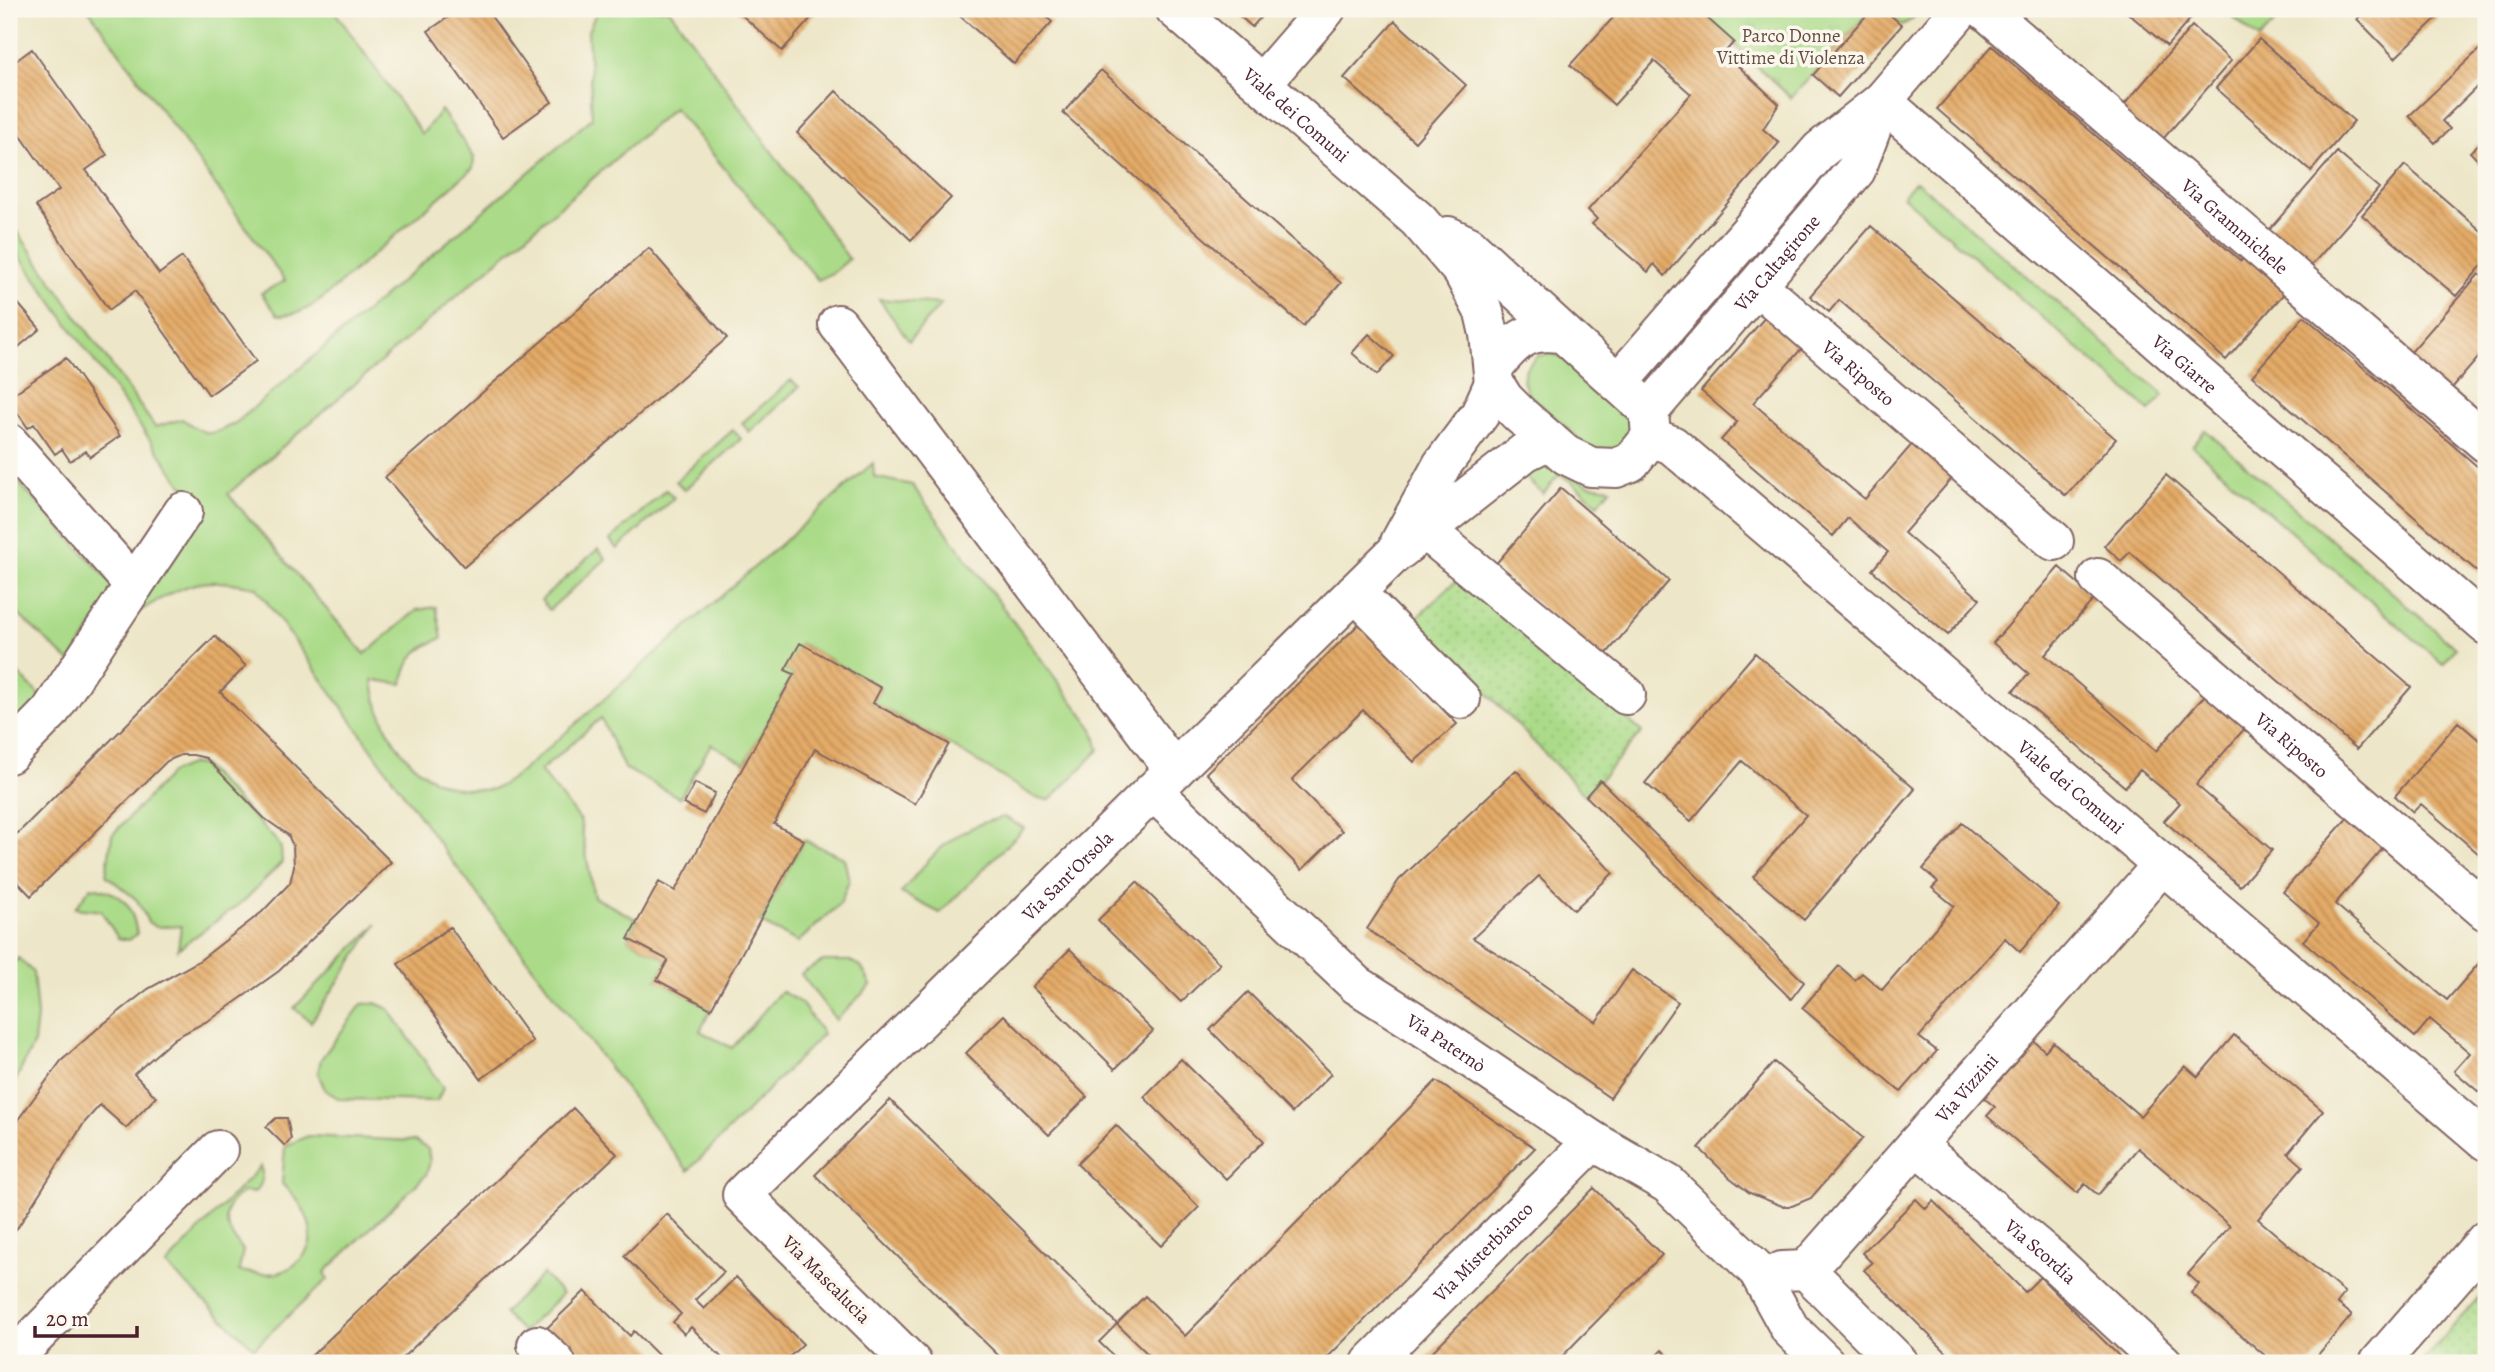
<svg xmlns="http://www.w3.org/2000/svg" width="2495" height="1372" font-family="Alegreya,serif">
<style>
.grass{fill:url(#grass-dots);stroke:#7a7d5a;stroke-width:2}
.park{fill:url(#park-tufts);stroke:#7a7d5a;stroke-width:2}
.garden{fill:#abdb89;stroke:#7a7d5a;stroke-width:2}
.building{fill:url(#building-back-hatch)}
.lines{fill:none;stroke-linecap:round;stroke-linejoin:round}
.minor-casing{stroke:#836562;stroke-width:42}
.minor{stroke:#fff;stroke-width:38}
.labels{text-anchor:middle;stroke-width:7;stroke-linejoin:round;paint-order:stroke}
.park-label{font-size:19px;fill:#624e42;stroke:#fbf7ec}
.street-label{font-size:19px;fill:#4a1f2b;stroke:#fbf7ec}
</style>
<defs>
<pattern id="grass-dots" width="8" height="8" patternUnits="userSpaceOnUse" patternTransform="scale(1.75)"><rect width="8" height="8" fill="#abdb89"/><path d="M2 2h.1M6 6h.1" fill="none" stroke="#95bc76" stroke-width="1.8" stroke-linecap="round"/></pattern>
<pattern id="park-tufts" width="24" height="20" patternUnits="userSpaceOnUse" patternTransform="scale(1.75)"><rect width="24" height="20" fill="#abdb89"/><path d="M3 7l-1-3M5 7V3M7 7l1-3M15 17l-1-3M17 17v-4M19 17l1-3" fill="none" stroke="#95bc76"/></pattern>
<pattern id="building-back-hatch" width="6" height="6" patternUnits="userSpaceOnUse" patternTransform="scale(1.75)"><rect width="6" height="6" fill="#e4ab67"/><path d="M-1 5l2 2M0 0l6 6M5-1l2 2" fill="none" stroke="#bb8b55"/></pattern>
</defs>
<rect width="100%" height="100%" fill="#fbf7ec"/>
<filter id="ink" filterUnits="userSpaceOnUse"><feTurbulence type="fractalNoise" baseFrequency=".0143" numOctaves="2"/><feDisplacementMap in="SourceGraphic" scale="14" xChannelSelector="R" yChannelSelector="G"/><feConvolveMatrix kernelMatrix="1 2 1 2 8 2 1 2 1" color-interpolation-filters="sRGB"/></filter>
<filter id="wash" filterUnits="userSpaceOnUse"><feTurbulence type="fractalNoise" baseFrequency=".00686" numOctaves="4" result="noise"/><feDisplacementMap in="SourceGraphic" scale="28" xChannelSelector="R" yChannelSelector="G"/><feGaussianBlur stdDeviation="1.57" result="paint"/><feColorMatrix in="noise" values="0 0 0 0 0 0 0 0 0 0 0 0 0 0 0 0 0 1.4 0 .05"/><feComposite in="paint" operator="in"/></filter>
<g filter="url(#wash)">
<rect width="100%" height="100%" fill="#ede6c8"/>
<path class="grass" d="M1462 575 1642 732 1586 796 1415 619Z
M2486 1289V1363H2421Z"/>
<path class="park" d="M1697 9H1872L1791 98Z
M1883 9H1922L1911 20 1902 25Z"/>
<path class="garden" d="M88 9H333L422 134 441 110 474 157 473 168 322 299C307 310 297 315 278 315L261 293 285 281Z
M598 9H669L849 259 834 272 818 280 674 108 228 494 365 654 417 610 436 607 442 638C417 649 408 656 402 684L373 680C378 731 416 789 472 789 478 789 487 791 493 789 503 786 512 777 521 772L873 463 874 477 912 485 1093 729 1099 750 1050 800 1036 798 949 744 873 703 881 688 800 643 786 670 794 674 745 763 711 744 680 798 624 768 601 718 540 771 580 820 594 897 638 920 628 939 668 960 657 979 711 1009 700 1031 732 1048 781 991 801 1003 823 1034 688 1171 446 853 256 587C243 585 230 582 217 582 183 580 153 604 125 620L199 509 9 241V220L155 427 182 419C209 437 209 437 237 422L592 118 588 31Z
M2224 9H2288L2259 39Z
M1916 181 2164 395 2150 411 1903 196Z
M879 299 941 304 909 341Z
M1550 353 1562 357 1620 407 1631 423 1632 433 1620 447 1609 453 1593 451 1528 394 1523 380 1526 368 1538 356Z
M791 380 799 387 749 432 742 423Z
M733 430 741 439 684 490 676 481Z
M2205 430 2456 648 2443 664 2192 446Z
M1538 462H1548L1589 485 1611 488 1598 504 1572 482 1560 475 1556 478 1543 494 1523 475Z
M9 472 117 589 70 662 9 606Z
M666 490 674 498 617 549 610 540Z
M598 549 606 559 549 610 541 600Z
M9 664 45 701 9 738Z
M192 764 202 765 277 841 281 848 282 862 246 899 178 949 181 926 156 927 148 922 137 900 106 875 112 835 172 772Z
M1004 817 1024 828 940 913 901 893C931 855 955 827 1004 817Z
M804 840 844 858 849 881 840 904 798 942 759 922Z
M91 887C122 892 132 903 137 934L129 940 118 938 101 911 75 908Z
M377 924 311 1022 294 1008Z
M18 958 33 972 37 1016 34 1043 9 1094V968Z
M823 961H850L861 966 871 985 836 1020 801 974Z
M375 1003 389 1009 443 1088 437 1101 340 1099 325 1090 318 1073 321 1059 362 1004Z
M308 1136 415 1141 428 1149 430 1162 426 1175 325 1272 328 1279 254 1348 166 1265 261 1166C263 1178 263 1186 253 1193L245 1191C215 1209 225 1229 243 1250L239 1271C250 1273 265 1275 277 1273 286 1271 294 1266 300 1260 324 1236 303 1202 282 1184L285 1146Z
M543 1274 562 1294 523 1332 504 1313Z"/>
<g id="blocks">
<path class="building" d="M445 9H486L552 102 503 137 428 31 450 16Z
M735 9H819L782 51Z
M952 9H1037L1052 22 1014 64Z
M1232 9H1268L1252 27Z
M1621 9H1697L1734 42 1724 53 1779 104 1763 129 1779 143 1665 276 1654 264 1648 272 1592 224 1597 219 1588 210 1691 94 1654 61 1614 105 1570 65Z
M1872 9H1883L1902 25 1838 97 1813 75Z
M2123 9H2199L2167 46Z
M2368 9H2446L2395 58 2357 19Z
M1395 21 1466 85 1415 142 1344 78Z
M2192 26 2231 61 2156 147 2117 113Z
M2259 39 2354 121 2311 171 2216 88Z
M2486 43V78L2442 121 2450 129 2435 143 2409 116Z
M1992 46 2241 261 2252 248 2293 283 2226 360 1937 109Z
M32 49 107 155 86 170 159 274 182 257 256 361 209 395 135 291 109 310 36 206 59 190 9 119V66Z
M1101 70 1341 283 1303 326 1063 113Z
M836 91 951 198 911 240 797 133Z
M2486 137V169L2470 152Z
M2337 152 2379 188 2304 274 2262 238Z
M2405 165 2486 235V261L2456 296 2362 215Z
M2485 189 2486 191V203L2479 196Z
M1871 226 2116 439 2066 496 1839 300 1829 312 1810 296Z
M649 248 727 338 464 567 385 477Z
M2479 274 2486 280V349L2445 396 2404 360Z
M9 293 40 329 9 355Z
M1767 315 1803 347 1753 403 1852 489 1865 499 1914 442 1954 476 1904 533 1980 599 1948 635 1872 570 1888 552 1848 518 1833 536 1721 440 1737 422 1701 391Z
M2304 316 2486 474V579L2252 376Z
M1369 334 1394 356 1377 375 1352 353Z
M66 358 120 436 90 457 86 451 70 461 62 449 55 454 34 424 28 428 9 400V397Z
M2166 475 2411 687 2357 749 2130 552 2121 561 2104 546Z
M1561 488 1669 581 1602 659 1494 566Z
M2059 567 2095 598 2045 655 2156 751 2206 694 2245 728 2196 785 2272 850 2240 886 2164 821 2180 803 2140 770 2125 787 2013 691 2029 674 1993 643Z
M1360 623 1457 724 1414 762 1363 710 1292 780 1342 831 1302 870 1206 773Z
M215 636 246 666 220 692 391 862 279 971 213 1018 175 1038 134 1074 156 1097 126 1128 100 1105 84 1123 18 1227 9 1236V1132L61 1061 97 1029 148 989 199 961 262 912 290 883 294 866 293 846 288 835 264 818 206 758 193 755H181L167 761 31 896 9 873V842Z
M800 643 881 688 873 703 949 744 915 804 815 749 774 824 804 840 711 1009 657 980 668 960 628 939 659 882 675 891 794 674 785 670Z
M1755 653 1915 789 1804 920 1753 877 1806 815 1742 761 1691 821 1645 783Z
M2458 722 2486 746V860L2421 804 2413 812 2395 796Z
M1516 770 1613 873 1574 910 1539 876 1473 938 1517 966 1596 1022 1632 970 1678 1002 1610 1098 1367 929 1399 880Z
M1600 780 1804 982 1791 999 1586 796Z
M695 783 715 793 704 814 684 804Z
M2349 816 2384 847 2335 904 2447 1000 2486 955V1098L2454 1071 2470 1053 2430 1019 2415 1037 2303 941 2319 923 2283 892Z
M1962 823 2059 906 2020 952 2005 938 1919 1037 1937 1051 1901 1092 1802 1008 1839 966 1855 980 1862 973 1882 990 1954 906 1932 888 1938 882 1923 869Z
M1137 882 1220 964 1181 1002 1098 920Z
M450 927 533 1042 481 1079 398 964Z
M1070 949 1153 1031 1115 1069 1032 987Z
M1248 992 1331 1074 1292 1113 1210 1030Z
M1004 1015 1087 1097 1049 1135 966 1053Z
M2234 1035 2323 1111 2288 1153 2303 1166 2258 1219 2345 1293 2337 1303 2352 1315 2311 1363H2293L2290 1361 2288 1363H2274L2191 1293 2199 1284 2188 1274 2230 1226 2138 1148 2098 1195 2085 1184 2077 1193 1987 1116 1995 1107 1984 1098 2034 1041 2045 1051 2053 1042 2140 1116 2185 1066 2198 1077Z
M1181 1059 1264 1141 1226 1179 1144 1097Z
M1774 1062 1863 1138 1811 1198 1792 1206H1782L1750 1193 1729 1177 1699 1148Z
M1436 1081 1535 1148 1322 1363H1157L1117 1324 1145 1296 1185 1336Z
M890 1100 1117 1324 1099 1342 1121 1363H1006L815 1175Z
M573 1108 617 1154 397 1363H315L309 1358Z
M276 1118H287L291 1139 285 1146 266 1127Z
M1116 1125 1199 1207 1161 1246 1077 1164Z
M1594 1188 1662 1255 1577 1341 1556 1363H1421Z
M1916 1199 1926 1209 1933 1201 2025 1292 2040 1277 2119 1356 2112 1363H1953L1955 1361 1864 1270 1872 1263 1862 1253Z
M667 1214 724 1272 695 1300 704 1309 736 1277 803 1344 783 1363H727L691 1327 684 1334 673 1322 681 1314 624 1256Z
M585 1291 630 1336 634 1331 666 1363H579L545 1330Z
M1662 1350 1676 1363H1649Z"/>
</g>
</g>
<g filter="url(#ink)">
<use href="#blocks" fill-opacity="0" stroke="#836562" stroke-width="2"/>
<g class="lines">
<defs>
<g id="minor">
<path id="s1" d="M1175 9 1418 220 1462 271 1484 312 1489 334 1494 383 1504 399 1520 415 1566 455 1591 467 1616 468 1631 462 1651 437 1649 411 1564 334C1528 327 1514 341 1493 368"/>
<path id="s2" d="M1984 9 2486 443"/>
<path d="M1262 83 1326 9"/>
<path id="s3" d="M1882 101 2486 625"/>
<path d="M1448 236 1469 246 1564 334"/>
<path id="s4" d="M1758 286 2054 541"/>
<path d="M838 324 1174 770"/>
<path d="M1618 383 1820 150 1882 101 1961 9"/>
<path id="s5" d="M1649 411 1856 170 1882 101"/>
<path id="s6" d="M1651 437 1672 445 2486 1141"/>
<path d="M9 443 134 585 50 712 9 754"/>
<path d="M1413 520 1626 695"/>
<path d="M1400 542 1442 465 1480 414 1494 383"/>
<path id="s7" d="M2098 578 2486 911"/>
<path d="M134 585 183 512"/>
<path d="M1355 592 1461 699"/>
<path id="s8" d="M1153 791 1357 985 1442 1039 1593 1141 1668 1184 1758 1271 1790 1329 1825 1363"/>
<path id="s9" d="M1916 1145 2051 1259 2163 1363"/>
<path id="s10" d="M1806 1270 2163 864"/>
<path d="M1782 1271 1806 1270 1899 1363"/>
<path d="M537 1345 556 1363"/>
<path d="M9 1363 218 1150"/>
<path id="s11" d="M912 1363 742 1195 1392 556 1525 452 1549 440"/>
<path id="s12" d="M1371 1363 1593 1141"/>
<path d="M2379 1363 2486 1240"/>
</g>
</defs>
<use href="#minor" class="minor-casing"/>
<use href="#minor" class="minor"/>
</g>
</g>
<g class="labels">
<g class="park-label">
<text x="1791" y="42">Parco Donne<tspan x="1791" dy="22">Vittime di Violenza</tspan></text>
</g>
<g class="street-label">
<text dy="7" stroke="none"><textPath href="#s1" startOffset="161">Viale dei Comuni</textPath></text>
<text dy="7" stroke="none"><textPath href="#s2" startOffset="332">Via Grammichele</textPath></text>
<text dy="7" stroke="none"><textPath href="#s5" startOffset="196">Via Caltagirone</textPath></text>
<text dy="7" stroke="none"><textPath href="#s3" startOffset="401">Via Giarre</textPath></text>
<text dy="7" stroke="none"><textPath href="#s4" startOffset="133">Via Riposto</textPath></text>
<text dy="7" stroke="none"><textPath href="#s7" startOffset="256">Via Riposto</textPath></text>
<text dy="7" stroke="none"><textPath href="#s6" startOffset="548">Viale dei Comuni</textPath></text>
<text dy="7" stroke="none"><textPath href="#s11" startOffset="695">Via Sant'Orsola</textPath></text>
<text dy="7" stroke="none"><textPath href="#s8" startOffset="388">Via Paternò</textPath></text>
<text dy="7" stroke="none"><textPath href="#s10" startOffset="243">Via Vizzini</textPath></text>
<text dy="7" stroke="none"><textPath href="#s12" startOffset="158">Via Misterbianco</textPath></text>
<text dy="7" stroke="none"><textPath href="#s9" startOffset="164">Via Scordia</textPath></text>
<text transform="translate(827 1279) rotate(45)" y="7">Via Mascalucia</text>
</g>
</g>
<rect width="2495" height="1372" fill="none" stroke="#fbf7ec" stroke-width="35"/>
<path d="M35 1326v10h102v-10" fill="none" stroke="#4a1f2b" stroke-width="3.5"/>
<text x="46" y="1326" font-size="21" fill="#4a1f2b" stroke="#fbf7ec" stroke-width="5" paint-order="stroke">20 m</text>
</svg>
